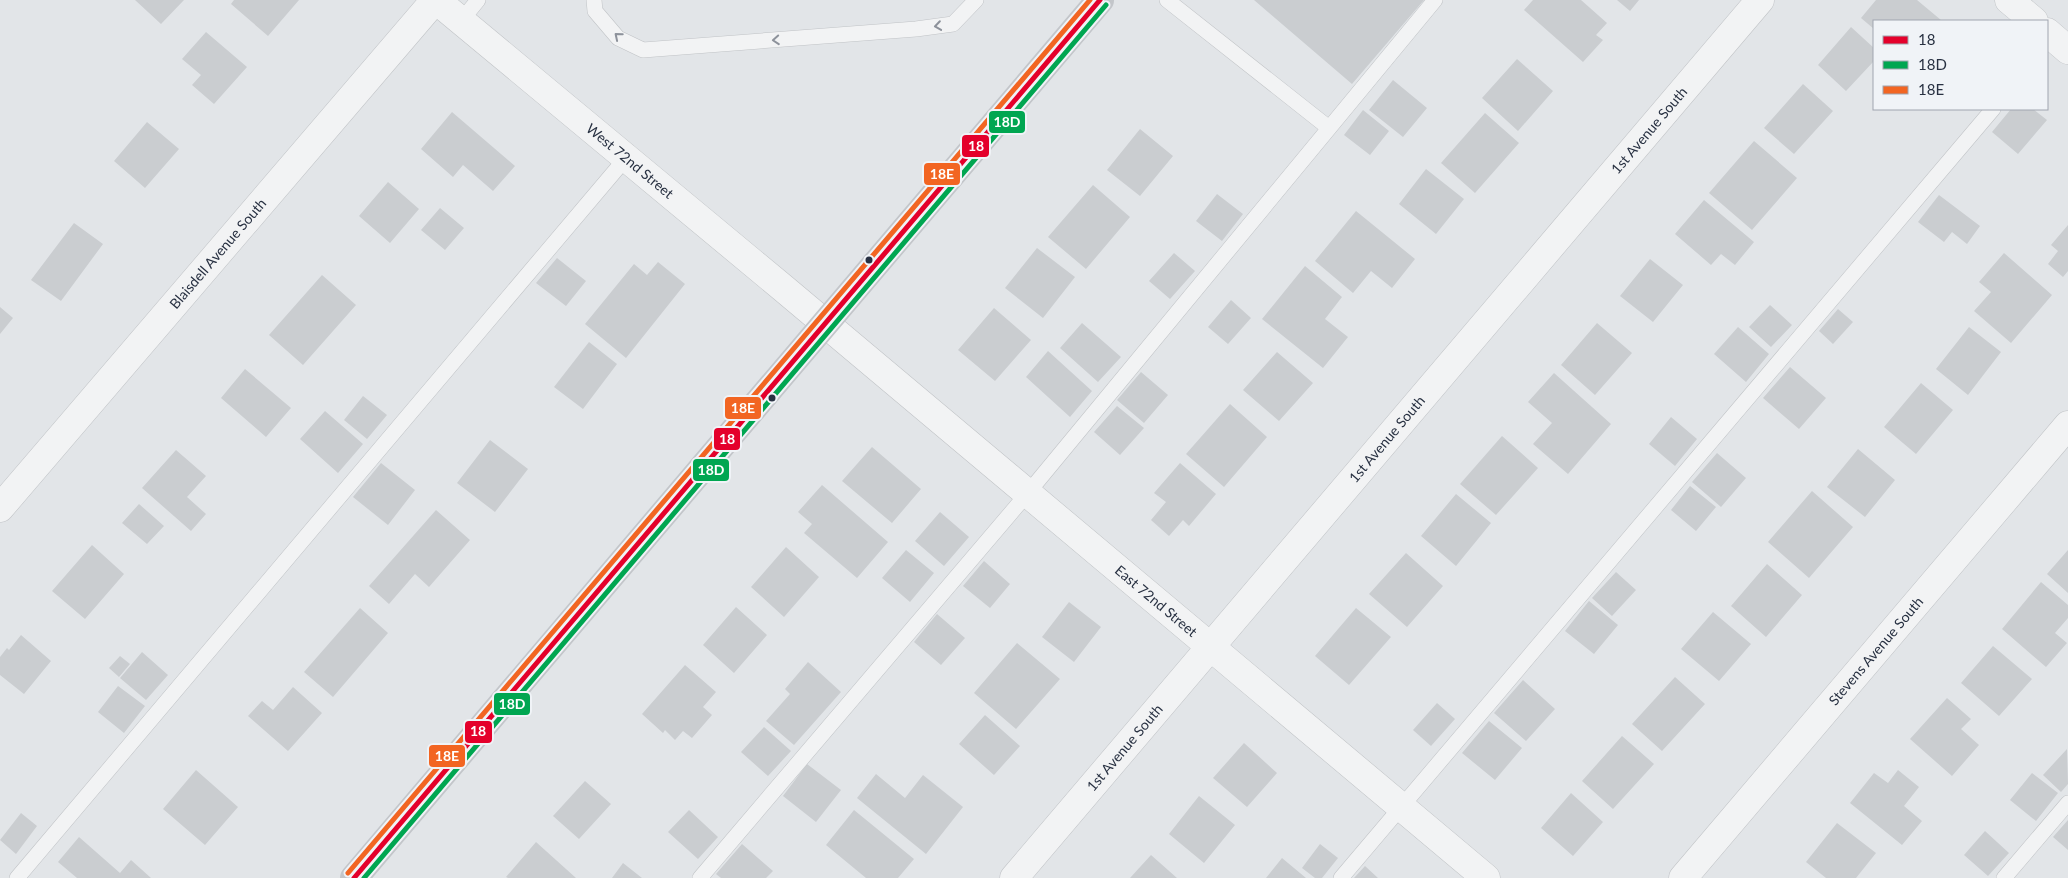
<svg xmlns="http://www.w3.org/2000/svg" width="2068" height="878" font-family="Lato,sans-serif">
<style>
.building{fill:#cacdd0}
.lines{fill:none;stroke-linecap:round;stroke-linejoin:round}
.service-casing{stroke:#c0c3c6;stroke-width:16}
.minor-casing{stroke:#c0c3c6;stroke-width:29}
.service{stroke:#f2f3f4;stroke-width:15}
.minor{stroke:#f2f3f4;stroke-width:28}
.secondary{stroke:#c3c6ca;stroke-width:28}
.bus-1-casing{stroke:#f0f3f7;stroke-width:9}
.bus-2-casing{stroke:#f0f3f7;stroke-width:9}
.bus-3-casing{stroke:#f0f3f7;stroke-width:9}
.bus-1{stroke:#e4002b;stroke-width:5}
.bus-2{stroke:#00a651;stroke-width:5}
.bus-3{stroke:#f26522;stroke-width:5}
.oneway{stroke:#8d929b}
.bus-dot{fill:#283142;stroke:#f0f3f7;stroke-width:2}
.labels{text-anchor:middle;stroke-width:5;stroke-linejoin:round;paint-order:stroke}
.street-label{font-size:14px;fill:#283142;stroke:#f0f3f7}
.line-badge{stroke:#f0f3f7;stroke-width:2}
.badge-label{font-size:14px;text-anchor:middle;font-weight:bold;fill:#fff}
</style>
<rect width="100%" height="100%" fill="#e2e5e8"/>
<path class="building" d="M135 0H184L161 24Z
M234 0H299L268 36 231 4Z
M1254 0H1424L1352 84Z
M1533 0H1581L1607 23 1596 35 1603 40 1583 62 1524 10Z
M1617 0H1639L1630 11Z
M1876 0H1917L1941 20 1874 21V29L1861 18Z
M1851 27 1874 48V61L1846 91 1818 65Z
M206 32 247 67 214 104 192 85 201 75 182 59Z
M1517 59 1553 91 1518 131 1482 98Z
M1393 80 1427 108 1403 137 1369 110Z
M1803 84 1833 111 1794 154 1764 128Z
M2011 109H2033L2047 120 2018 154 1992 132Z
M1363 110 1389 131 1370 155 1344 135Z
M452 112 515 166 493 191 463 165 453 177 421 149Z
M1485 113 1519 143 1475 193 1441 163Z
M147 122 179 149 145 188 114 161Z
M1140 129 1173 156 1140 196 1107 170Z
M1754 141 1797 178 1752 230 1709 193Z
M1426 169 1464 199 1436 234 1399 204Z
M388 182 419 209 390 243 359 216Z
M1093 185 1130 217 1086 269 1048 237Z
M1217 194 1243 214 1222 241 1196 221Z
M1939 195 1980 226 1967 244 1952 232 1944 242 1918 222Z
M1704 200 1754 242 1735 265 1721 254 1711 265 1675 234Z
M440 208 464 228 445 250 421 230Z
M1356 211 1415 259 1392 288 1371 271 1353 293 1315 261Z
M74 223 103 244 61 301 31 280Z
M2068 225V271L2063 277 2048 264 2058 251 2051 245Z
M1037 248 1075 277 1043 318 1005 288Z
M1174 253 1195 271 1170 299 1149 281Z
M2004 253 2052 295 2011 343 1974 311 1991 292 1979 282Z
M557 258 586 281 566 306 536 283Z
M1650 259 1683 285 1653 322 1620 296Z
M658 262 685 284 626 358 585 324 634 264 647 275Z
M1305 266 1342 297 1325 319 1348 337 1323 368 1262 319Z
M322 275 356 305 303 365 269 335Z
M1231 300 1251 318 1228 344 1208 327Z
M1770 305 1792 325 1771 347 1749 327Z
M0 307 13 318 0 334Z
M994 308 1031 340 995 381 958 350Z
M1838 309 1853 322 1833 344 1819 331Z
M1082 323 1121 357 1098 382 1060 348Z
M1597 323 1632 353 1595 395 1561 365Z
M1738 327 1769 354 1746 382 1714 354Z
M1969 327 2001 352 1968 395 1936 369Z
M589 342 617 364 583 409 554 387Z
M1048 351 1092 391 1070 417 1026 377Z
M1277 352 1313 383 1279 421 1243 390Z
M1790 367 1826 398 1799 429 1763 398Z
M245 369 291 408 266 437 221 398Z
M1141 372 1168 395 1144 423 1117 400Z
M1554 373 1611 424 1568 474 1533 444 1552 423 1528 402Z
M1921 383 1953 410 1916 454 1884 427Z
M363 396 387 415 367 439 344 420Z
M1230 404 1267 437 1224 487 1186 454Z
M1117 406 1144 428 1120 455 1094 432Z
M325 411 363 444 338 473 300 439Z
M1671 417 1697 439 1675 466 1649 444Z
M1502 436 1538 468 1496 515 1460 484Z
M490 440 528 469 495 512 457 483Z
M872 447 921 489 892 523 842 481Z
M1858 449 1895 480 1865 517 1827 487Z
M176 450 206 476 187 497 206 514 191 531 142 488Z
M1717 453 1746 478 1721 507 1692 482Z
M381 463 415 490 388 525 353 497Z
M1180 463 1216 494 1189 526 1183 520 1169 536 1151 520 1166 502 1154 493Z
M822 485 888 542 857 578 804 533 812 524 798 512Z
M1690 486 1716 507 1696 531 1671 510Z
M1812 491 1853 527 1809 578 1768 542Z
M1456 494 1491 523 1456 566 1421 536Z
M139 504 164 526 147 544 122 523Z
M436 510 470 540 429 587 415 574 389 604 369 586Z
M940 512 969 537 944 566 915 541Z
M92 545 124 574 85 619 52 591Z
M786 547 819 577 784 617 751 587Z
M906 550 934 573 910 602 882 578Z
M2068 550V593L2047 574Z
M1406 553 1443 586 1407 627 1369 594Z
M984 561 1010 584 990 608 963 586Z
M1767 564 1802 595 1766 637 1731 606Z
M1616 572 1636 590 1612 616 1592 598Z
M2041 582 2068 605V618L2055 633 2067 643 2046 667 2002 629Z
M1589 601 1618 625 1594 654 1565 631Z
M1069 602 1101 627 1074 662 1042 637Z
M736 607 767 635 734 673 703 645Z
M360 608 388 633 333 697 304 672Z
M1356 608 1391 637 1349 685 1315 656Z
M1713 612 1751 644 1719 681 1681 649Z
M937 614 965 638 941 665 914 642Z
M21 635 51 661 24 694 0 675V657L7 648 9 650Z
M1017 643 1060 679 1016 729 974 693Z
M1993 646 2032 679 1999 716 1961 683Z
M142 652 168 675 146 700 120 678Z
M120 656 130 664 119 677 109 668Z
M808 662 841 692 794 745 766 721 790 694 785 689Z
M685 665 716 692 703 707 712 715 692 738 683 731 675 740 665 730 663 733 642 714Z
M1675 677 1705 704 1662 751 1632 724Z
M1523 680 1555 709 1526 741 1494 713Z
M118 686 145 706 124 733 98 712Z
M293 687 322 713 288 751 248 716 262 701 273 710Z
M1947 698 1971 719 1961 729 1979 745 1952 776 1910 739Z
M1437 703 1455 719 1431 746 1413 730Z
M985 715 1020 746 994 775 959 744Z
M1489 721 1522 748 1495 780 1462 753Z
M764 727 791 751 768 776 741 752Z
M1622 736 1654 764 1613 809 1582 781Z
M1244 743 1277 773 1247 807 1213 778Z
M2067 749 2068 784 2061 792 2043 775Z
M807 764 841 790 816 822 783 796Z
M196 770 238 807 205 845 163 809Z
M1898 770 1919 787 1904 806 1922 821 1902 845 1850 803 1874 773 1888 783Z
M2032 773 2058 793 2036 821 2010 800Z
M876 774 905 798 923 775 963 807 926 854 857 798Z
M585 781 611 804 579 839 553 816Z
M1571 793 1603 822 1573 856 1541 828Z
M1199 796 1235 825 1204 863 1169 834Z
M689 810 718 837 698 859 668 832Z
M854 810 914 859 898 878H866L826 845Z
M21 813 37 826 16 854 0 840Z
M2068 820V850L2053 837Z
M1837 823 1876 853 1856 878H1826L1806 862Z
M1985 831 2009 853 1988 876 1964 855Z
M79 837 120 873 131 860 151 878H77L58 862Z
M536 842 576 878H508L506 877Z
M742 844 773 871 766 878H721L716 874Z
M1320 844 1338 858 1322 878H1315L1302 868Z
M1151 855 1177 878H1130Z
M1282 858 1306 878H1266Z
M623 863 642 878H612Z
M1365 866 1378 878H1354Z"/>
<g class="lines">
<defs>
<path id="service" d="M594 0 595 11 618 38 643 50 916 29 953 24 976 0
M1167 0 1329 128
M461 21 478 0
M17 878 626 158
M700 878 1027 494 1435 0
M1341 878 1993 109
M2004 878 2068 803"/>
<g id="minor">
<path id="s1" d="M436 0 783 288 1486 878"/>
<path d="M2009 0 2034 21"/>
<path d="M2047 32 2068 50"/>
<path id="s2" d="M0 508 435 0"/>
<path id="s3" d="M1014 878 1760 0"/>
<path id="s4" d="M1683 878 2068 425"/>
</g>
</defs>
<use href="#service" class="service-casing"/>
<use href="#minor" class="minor-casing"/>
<use href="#service" class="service"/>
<use href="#minor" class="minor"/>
<path class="secondary" d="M354 878 1100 0"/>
<defs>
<path id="bus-1" d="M354 878 1100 0"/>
<path id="bus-2" d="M364 878 1106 5"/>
<path id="bus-3" d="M348 873 1090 0"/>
</defs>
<use href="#bus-1" class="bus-1-casing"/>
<use href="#bus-2" class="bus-2-casing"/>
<use href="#bus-3" class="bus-3-casing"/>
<use href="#bus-1" class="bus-1"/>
<use href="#bus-2" class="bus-2"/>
<use href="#bus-3" class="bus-3"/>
</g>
<defs><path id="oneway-chevron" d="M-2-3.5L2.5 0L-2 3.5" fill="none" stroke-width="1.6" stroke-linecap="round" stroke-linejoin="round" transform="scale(1.25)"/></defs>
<g class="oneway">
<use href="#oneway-chevron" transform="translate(938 26) rotate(172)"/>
<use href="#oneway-chevron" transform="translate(618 36) rotate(-140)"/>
<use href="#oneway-chevron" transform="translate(776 40) rotate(176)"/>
</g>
<g class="bus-dot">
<circle cx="869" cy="260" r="4.5"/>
<circle cx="772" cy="398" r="4.5"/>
</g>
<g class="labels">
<g class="street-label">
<text dy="5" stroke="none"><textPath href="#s3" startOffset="981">1st Avenue South</textPath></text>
<text dy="5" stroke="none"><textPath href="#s1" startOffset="252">West 72nd Street</textPath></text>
<text dy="5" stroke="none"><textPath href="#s2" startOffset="335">Blaisdell Avenue South</textPath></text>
<text dy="5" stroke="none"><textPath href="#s3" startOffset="576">1st Avenue South</textPath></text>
<text dy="5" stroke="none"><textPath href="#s1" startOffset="938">East 72nd Street</textPath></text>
<text dy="5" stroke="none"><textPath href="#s4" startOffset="298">Stevens Avenue South</textPath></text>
<text dy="5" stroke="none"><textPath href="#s3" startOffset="171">1st Avenue South</textPath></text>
</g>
</g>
<g class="line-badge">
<rect x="988" y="110" width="38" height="24" rx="5" fill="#00a651"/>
<rect x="961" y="134" width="29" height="24" rx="5" fill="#e4002b"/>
<rect x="923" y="162" width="38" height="24" rx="5" fill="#f26522"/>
<rect x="724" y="396" width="38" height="24" rx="5" fill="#f26522"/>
<rect x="713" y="427" width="28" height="24" rx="5" fill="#e4002b"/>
<rect x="692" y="458" width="38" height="24" rx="5" fill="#00a651"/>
<rect x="493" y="692" width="38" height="24" rx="5" fill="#00a651"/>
<rect x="464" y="720" width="29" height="24" rx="5" fill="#e4002b"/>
<rect x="428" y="744" width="38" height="24" rx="5" fill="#f26522"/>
</g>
<g class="badge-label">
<text x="1007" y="127">18D</text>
<text x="976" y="151">18</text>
<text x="942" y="179">18E</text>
<text x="743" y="413">18E</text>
<text x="727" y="444">18</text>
<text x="711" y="475">18D</text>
<text x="512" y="709">18D</text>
<text x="478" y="736">18</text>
<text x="447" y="761">18E</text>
</g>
<rect x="1873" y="20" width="175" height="90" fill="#f0f3f7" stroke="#a0a5af"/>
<rect x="1883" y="36" width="25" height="8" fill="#e4002b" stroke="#a0a5af"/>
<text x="1918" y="45" font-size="15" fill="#283142">18</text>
<rect x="1883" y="61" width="25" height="8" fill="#00a651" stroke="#a0a5af"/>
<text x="1918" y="70" font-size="15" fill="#283142">18D</text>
<rect x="1883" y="86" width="25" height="8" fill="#f26522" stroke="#a0a5af"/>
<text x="1918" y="95" font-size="15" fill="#283142">18E</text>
</svg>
